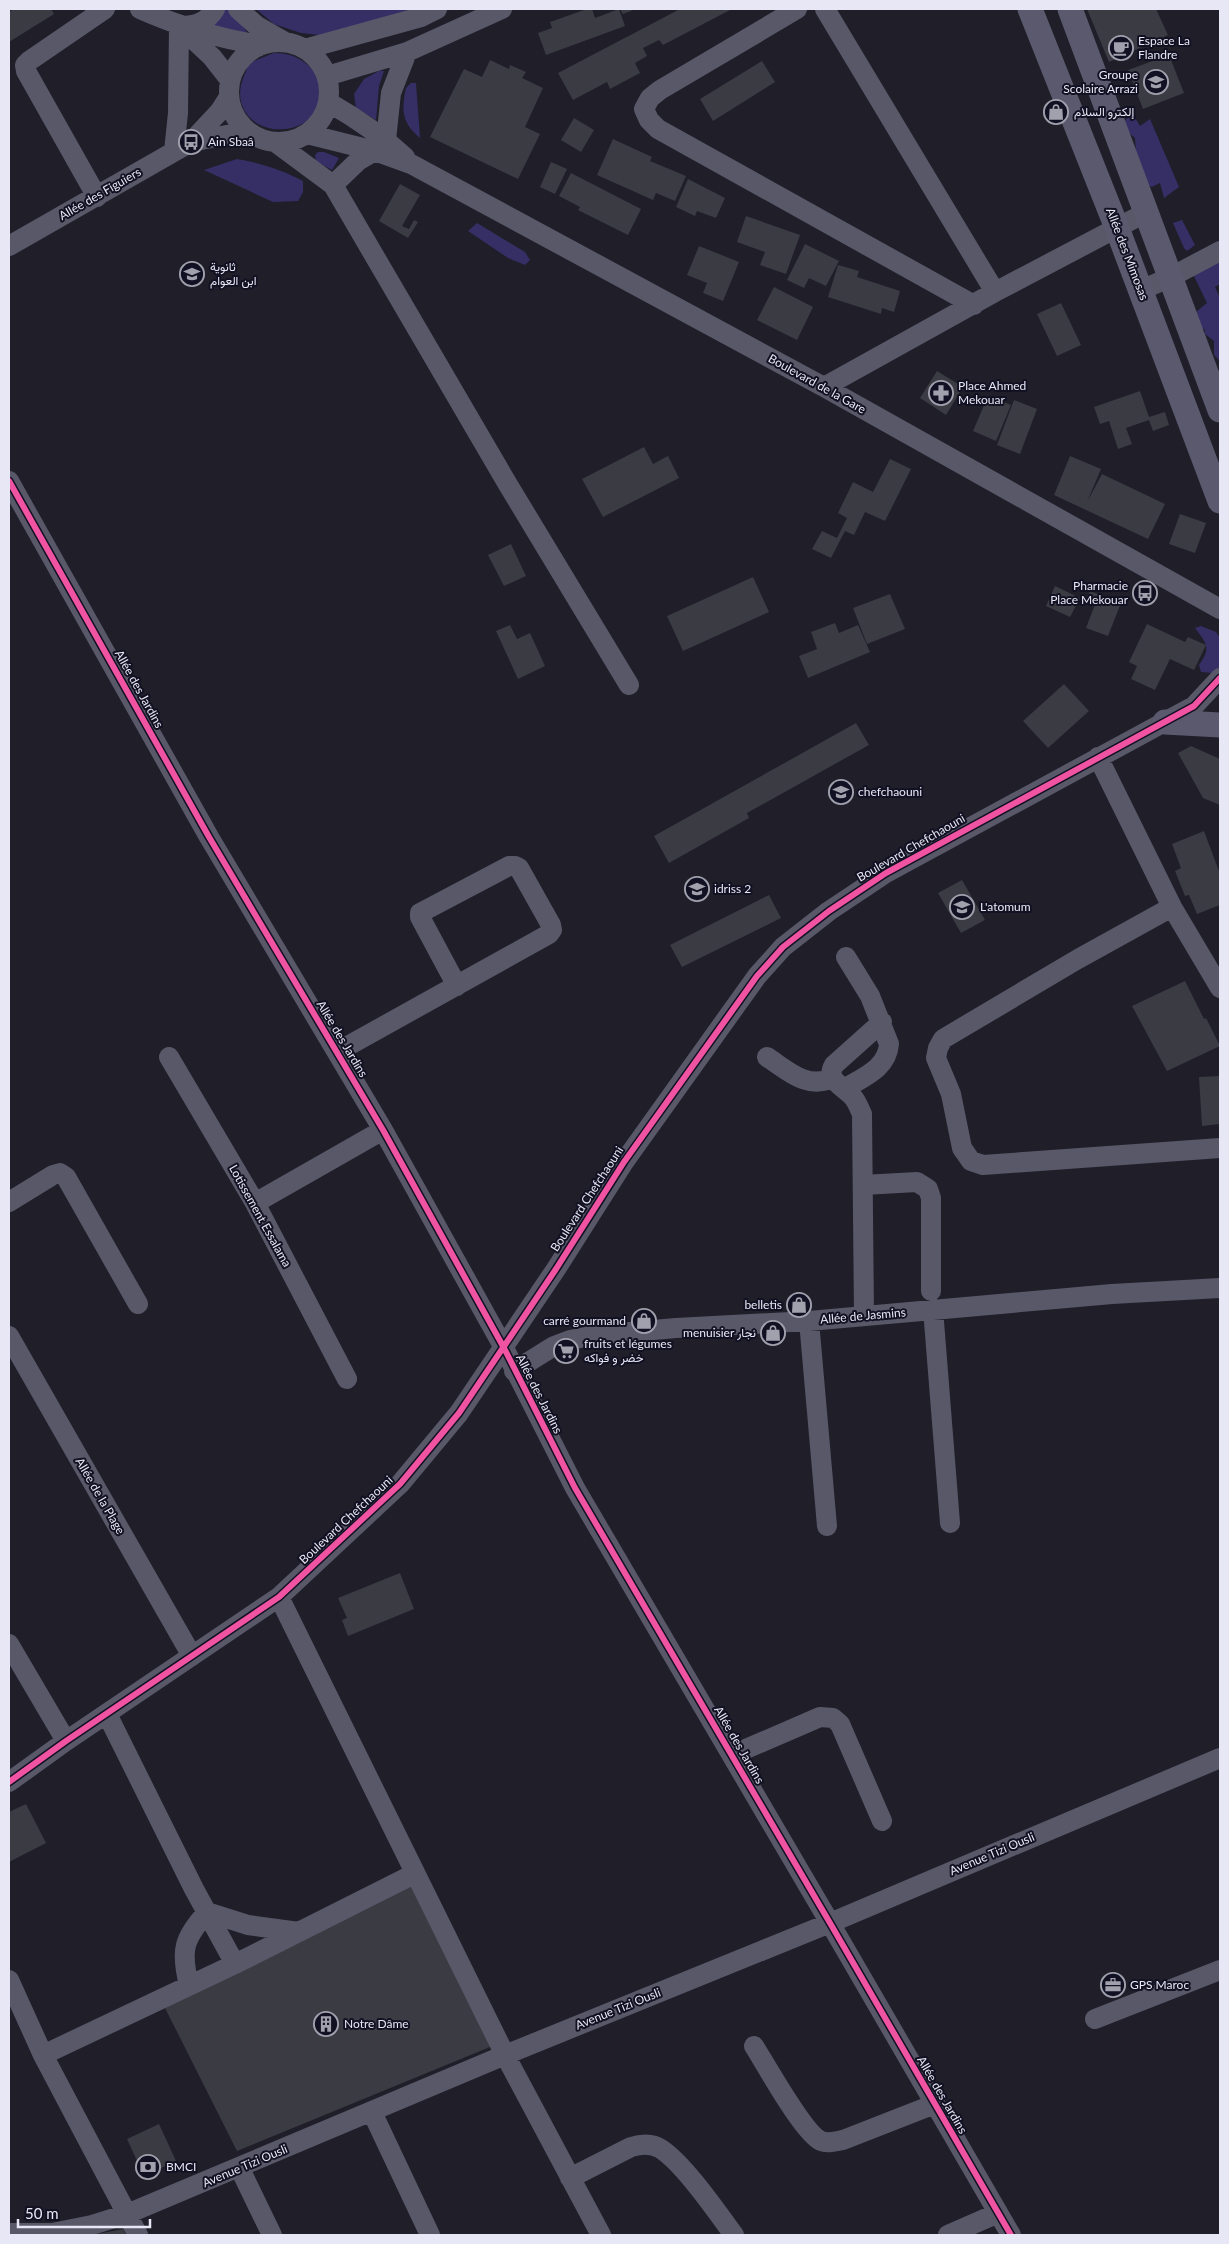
<svg xmlns="http://www.w3.org/2000/svg" width="1229" height="2244" font-family="Lato,Vazirmatn,sans-serif">
<style>
.green{fill:#352f66}
.building{fill:#3b3b44}
.lines{fill:none;stroke-linecap:round;stroke-linejoin:round}
.minor{stroke:#595869;stroke-width:20}
.major{stroke:#5a596d;stroke-width:25}
.cycleway-casing{stroke:#121123;stroke-width:9}
.cycleway{stroke:#f153a3;stroke-width:6}
.labels{text-anchor:middle;stroke-width:4;stroke-linejoin:round;paint-order:stroke}
.poi-label{font-size:12px;fill:#e7e7f5;stroke:#121123;text-anchor:start}
.street-label{font-size:12px;fill:#e7e7f5;stroke:#121123}
</style>
<rect width="100%" height="100%" fill="#1f1e29"/>
<path class="green" d="M223 9H231L249 35 211 27Z
M256 9H407L408 10 396 21 329 36 301 33 274 24Z
M274 53C292 53 303 59 315 72 321 78 322 84 323 93 323 100 321 104 317 110 294 145 232 130 241 85 243 77 247 70 249 63Z
M379 71H384L379 86 376 120 356 108 354 94 364 79Z
M411 83H416L420 138C402 123 401 111 406 88Z
M1129 116H1134L1140 126 1150 119 1179 187 1164 198 1160 183 1152 187 1142 183 1137 167 1135 138 1123 128V123Z
M318 152H324L339 158 332 170 316 161 315 155Z
M237 159C261 163 282 170 303 181V192L298 201 273 202 204 170Z
M1182 220 1195 245 1187 251 1184 248 1173 223Z
M477 223 525 252 530 260 525 265 508 258 468 231Z
M1220 260V284L1215 287 1220 298V361L1214 355V341L1205 334V330L1197 324 1196 312 1207 303 1193 274Z
M1201 626 1216 632 1220 638V669L1212 673 1201 672 1199 665C1212 647 1206 643 1195 628Z"/>
<path class="building" d="M14 9H51L54 14 9 42V12Z
M587 9H592L595 18 619 9 625 26 546 55 538 33 552 28 550 22Z
M620 9H636L623 14Z
M680 9H732L663 45 659 40 643 48 647 56 635 63 640 73 610 89 607 82 573 100 558 73Z
M1087 9H1156L1168 35 1109 62Z
M1169 55 1184 93 1143 109 1128 70Z
M490 60 509 69 510 65 526 72 522 78 543 88 525 127 540 134 518 179 430 137 464 69 482 77Z
M762 61 775 82 713 121 700 99Z
M574 118 594 130 581 152 561 140Z
M613 139 652 157 650 161 686 176 675 201 656 193 653 200 597 175Z
M551 162 567 169 555 194 540 187Z
M571 173 641 209 628 235 578 210 580 207 559 196Z
M688 179 725 198 716 218 697 211 695 216 676 207Z
M400 184 420 195 402 226 409 229 414 220 418 222 408 238 379 221Z
M746 216 800 235 786 274 760 265 765 252 737 242Z
M805 244 839 261 826 286 809 278 804 288 787 280Z
M699 246 739 262 723 301 703 293 707 283 687 275Z
M838 265 859 271 857 277 900 291 894 312 882 308 881 314 828 297Z
M774 287 813 307 797 340 757 320Z
M1061 303 1081 345 1057 356 1037 314Z
M937 371 963 387 946 415 920 398Z
M1140 391 1149 417 1165 412 1169 425 1153 431 1149 420 1126 428 1132 444 1118 449 1109 421 1100 424 1094 407Z
M988 396 1011 405 996 441 973 431Z
M1014 400 1037 409 1020 454 997 445Z
M644 447 653 464 668 456 679 478 603 517 582 479Z
M1070 456 1101 469 1087 502 1102 474 1165 504 1148 539 1054 495Z
M890 459 911 469 885 521 865 512 854 535 845 531 831 558 812 549 822 531 837 538 847 518 838 513 853 482 873 492Z
M1180 514 1206 523 1195 553 1169 544Z
M511 544 526 576 504 586 488 555Z
M753 577 769 612 683 651 667 616Z
M1055 586 1080 598 1070 617 1046 606Z
M1090 591 1121 603 1108 636 1086 628 1096 602 1087 599Z
M890 594 905 629 867 644 853 608Z
M835 623 839 633 858 625 870 652 808 678 799 656 817 649 811 632Z
M1147 624 1185 642 1188 637 1206 645 1194 670 1170 659 1155 690 1131 679 1137 666 1129 662Z
M510 625 517 639 530 633 545 666 518 679 496 631Z
M1064 684 1089 711 1048 748 1023 721Z
M856 723 869 745 747 813 749 818 669 863 654 836Z
M1191 746 1220 759V805L1203 798 1178 753Z
M1204 831 1220 874V905L1197 914 1189 895 1185 896 1175 871 1181 868 1172 844Z
M962 880 985 920 961 933 938 893Z
M769 895 781 918 682 967 670 945Z
M1185 981 1204 1019 1206 1018 1220 1046 1167 1071 1132 1006Z
M1220 1076V1124L1202 1126 1199 1077Z
M400 1573 414 1609 348 1636 342 1620 347 1618 338 1598Z
M26 1804 46 1843 9 1862V1812Z
M412 1880 490 2047 237 2151 161 2000Z
M159 2124 176 2161 144 2176 127 2139Z
M123 2229 126 2235H97V2234Z"/>
<g class="lines">
<path class="minor" d="M140 9C181 27 218 39 262 45
M238 9 257 26 285 42
M797 9 660 90 650 98 644 109 649 120 658 129 974 305
M825 9 995 292
M181 26C196 26 207 22 215 9
M182 29 212 57 230 80
M229 92a50 50 0 1 1 100 0a50 50 0 1 1-100 0Z
M305 49 421 17 437 9
M327 76 407 52 502 9
M328 102C356 118 381 135 405 157
M307 134 375 151 411 164 824 387 1220 609
M386 140 391 93 407 52
M191 142 220 111 229 97
M275 142 333 185 507 483 629 685
M174 151 178 113 179 26
M333 185 358 161 375 151
M97 197 26 71 25 65 29 61 105 9
M9 246 191 142 247 131
M1141 290 1171 277 1220 251
M824 387 995 292 1147 212
M9 481 209 837 383 1130 504 1348 575 1488 830 1923 1011 2235
M1098 757 1172 907 1220 988
M1172 907 1078 959 943 1039 938 1048 936 1058 951 1094 962 1148 971 1161 983 1165 1220 1148
M337 1052 549 934 552 930 551 925 519 868 515 866H509L420 913V917L457 986
M169 1057 255 1203 347 1379
M767 1057C787 1070 807 1090 832 1078
M844 1089C863 1077 887 1069 889 1044L870 996 846 957
M863 1185 917 1182 928 1189 931 1198V1291
M9 1202 53 1175 60 1173 66 1177 138 1304
M255 1203 383 1130
M933 1309 950 1523
M864 1316 862 1114C859 1108 857 1101 852 1096 843 1086 825 1080 834 1065L882 1022
M809 1321 827 1526
M9 1336 192 1656
M514 1371 554 1346 570 1340 596 1335 676 1328 809 1321 1112 1294 1220 1288
M279 1597 505 2055 601 2235
M9 1644 66 1741
M107 1714 194 1889 235 1964
M732 1755 820 1717 833 1718 840 1724 882 1821
M9 1782 66 1741 279 1597 400 1484 459 1413 556 1269 624 1162 757 976 783 947 829 911 886 873 1194 706 1220 678
M9 1980 43 2055 138 2235
M189 1985C180 1949 184 1939 207 1912L248 1925 299 1932
M1095 2019 1220 1970
M754 2046C766 2065 804 2134 821 2141 828 2144 836 2141 843 2140L935 2104
M43 2055 235 1964 414 1874
M372 2112 430 2235
M240 2169 272 2235
M570 2178 631 2147C641 2144 652 2143 661 2149 684 2164 717 2212 734 2235
M9 2233H52L92 2225 127 2214 505 2055 830 1923 1220 1758
M948 2235 996 2214"/>
<path class="major" d="M1030 9 1117 228 1220 501
M1070 9 1220 410
M1165 722 1220 725"/>
<defs>
<path id="cycleway" d="M9 481 209 837 383 1130 504 1348 575 1488 830 1923 1011 2235
M9 1782 66 1741 279 1597 400 1484 459 1413 556 1269 624 1162 757 976 783 947 829 911 886 873 1194 706 1220 678"/>
</defs>
<use href="#cycleway" class="cycleway-casing"/>
<use href="#cycleway" class="cycleway"/>
</g>
<defs>
<symbol id="cafe-ring" viewBox="-11 -11 22 22"><circle r="9.5" fill="#121123" stroke="#a1a1ae" stroke-width="1.5"/><path d="M-5.5-4.5H6V0H3Q3 3.5 0 3.5H-2.5Q-5.5 3.5-5.5 0ZM3-3.2v2h1.7v-2ZM-6 4.5H4V6H-6Z" fill="#a1a1ae"/></symbol>
<symbol id="school-ring" viewBox="-11 -11 22 22"><circle r="9.5" fill="#121123" stroke="#a1a1ae" stroke-width="1.5"/><path d="M0-5L7-2L0 1L-7-2ZM-4 1L0 2.5L4 1V4Q0 6-4 4Z" fill="#a1a1ae"/></symbol>
<symbol id="shop-ring" viewBox="-11 -11 22 22"><circle r="9.5" fill="#121123" stroke="#a1a1ae" stroke-width="1.5"/><path d="M-5-2.5h2.3a2.7 3.5 0 0 1 5.4 0H5L5.5 6h-11ZM-1.5-2.5h3a1.5 2.3 0 0 0-3 0Z" fill="#a1a1ae"/></symbol>
<symbol id="bus-ring" viewBox="-11 -11 22 22"><circle r="9.5" fill="#121123" stroke="#a1a1ae" stroke-width="1.5"/><path d="M-5-6H5V4H4V6H2V4H-2V6H-4V4H-5ZM-3.5-4V0h7V-4ZM-3.5 1.2v1.5H-2V1.2ZM2 1.2v1.5H3.5V1.2Z" fill="#a1a1ae"/></symbol>
<symbol id="pharmacy-ring" viewBox="-11 -11 22 22"><circle r="9.5" fill="#121123" stroke="#a1a1ae" stroke-width="1.5"/><path d="M-2-6h4v4h4v4h-4v4h-4v-4h-4v-4h4Z" fill="#a1a1ae"/></symbol>
<symbol id="supermarket-ring" viewBox="-11 -11 22 22"><circle r="9.5" fill="#121123" stroke="#a1a1ae" stroke-width="1.5"/><path d="M-6-5.5h2.5l.6 2H6L4.5 2H-2.5L-4.4-4H-6ZM-1.5 3.2a1.3 1.3 0 1 0 .1 0ZM3 3.2a1.3 1.3 0 1 0 .1 0Z" fill="#a1a1ae"/></symbol>
<symbol id="office-ring" viewBox="-11 -11 22 22"><circle r="9.5" fill="#121123" stroke="#a1a1ae" stroke-width="1.5"/><path d="M-6-3h4V-5.5h4V-3h4V5H-6ZM-1-4.5V-3h2v-1.5ZM-6 0V1H6V0Z" fill="#a1a1ae"/></symbol>
<symbol id="building-ring" viewBox="-11 -11 22 22"><circle r="9.5" fill="#121123" stroke="#a1a1ae" stroke-width="1.5"/><path d="M-4-6H4V6H1V3H-1V6H-4ZM-2.5-4.3h1.7v1.8h-1.7ZM.8-4.3h1.7v1.8H.8ZM-2.5-1h1.7V.8h-1.7ZM.8-1h1.7V.8H.8Z" fill="#a1a1ae"/></symbol>
<symbol id="bank-ring" viewBox="-11 -11 22 22"><circle r="9.5" fill="#121123" stroke="#a1a1ae" stroke-width="1.5"/><path d="M-6-4H6V4H-6ZM0-2.3a2.3 2.3 0 1 0 0 4.6a2.3 2.3 0 1 0 0-4.6Z" fill="#a1a1ae"/></symbol>
</defs>
<g fill-rule="evenodd">
<use href="#cafe-ring" x="1107" y="34" width="28" height="28"/>
<use href="#school-ring" x="1142" y="68" width="28" height="28"/>
<use href="#shop-ring" x="1042" y="98" width="28" height="28"/>
<use href="#bus-ring" x="177" y="128" width="28" height="28"/>
<use href="#school-ring" x="178" y="260" width="28" height="28"/>
<use href="#pharmacy-ring" x="927" y="379" width="28" height="28"/>
<use href="#bus-ring" x="1131" y="579" width="28" height="28"/>
<use href="#school-ring" x="827" y="778" width="28" height="28"/>
<use href="#school-ring" x="683" y="875" width="28" height="28"/>
<use href="#school-ring" x="948" y="893" width="28" height="28"/>
<use href="#shop-ring" x="785" y="1291" width="28" height="28"/>
<use href="#shop-ring" x="630" y="1307" width="28" height="28"/>
<use href="#shop-ring" x="759" y="1319" width="28" height="28"/>
<use href="#supermarket-ring" x="552" y="1337" width="28" height="28"/>
<use href="#office-ring" x="1099" y="1971" width="28" height="28"/>
<use href="#building-ring" x="312" y="2010" width="28" height="28"/>
<use href="#bank-ring" x="134" y="2153" width="28" height="28"/>
</g>
<g class="labels">
<g class="poi-label">
<text x="1138" y="45">Espace La<tspan x="1138" dy="14">Flandre</tspan></text>
<text x="1138" y="79" text-anchor="end">Groupe<tspan x="1138" dy="14">Scolaire Arrazi</tspan></text>
<text x="1074" y="116">إلكترو السلام</text>
<text x="208" y="146">Ain Sbaâ</text>
<text x="210" y="271">ثانوية<tspan x="210" dy="14">ابن العوام</tspan></text>
<text x="958" y="390">Place Ahmed<tspan x="958" dy="14">Mekouar</tspan></text>
<text x="1128" y="590" text-anchor="end">Pharmacie<tspan x="1128" dy="14">Place Mekouar</tspan></text>
<text x="858" y="796">chefchaouni</text>
<text x="714" y="893">idriss 2</text>
<text x="980" y="911">L'atomum</text>
<text x="782" y="1309" text-anchor="end">belletis</text>
<text x="626" y="1325" text-anchor="end">carré gourmand</text>
<text x="756" y="1337" text-anchor="end">menuisier نجار</text>
<text x="584" y="1348">fruits et légumes<tspan x="584" dy="14">خضر و فواكه</tspan></text>
<text x="1130" y="1989">GPS Maroc</text>
<text x="344" y="2028">Notre Dâme</text>
<text x="166" y="2171">BMCI</text>
</g>
<g class="street-label">
<text transform="translate(100 194) rotate(-30)" y="4">Allée des Figuiers</text>
<text transform="translate(1127 254) rotate(69)" y="4">Allée des Mimosas</text>
<text transform="translate(817 384) rotate(29)" y="4">Boulevard de la Gare</text>
<text transform="translate(139 689) rotate(61)" y="4">Allée des Jardins</text>
<text transform="translate(911 848) rotate(-30)" y="4">Boulevard Chefchaouni</text>
<text transform="translate(342 1039) rotate(59)" y="4">Allée des Jardins</text>
<text transform="translate(587 1199) rotate(-57)" y="4">Boulevard Chefchaouni</text>
<text transform="translate(260 1216) rotate(61)" y="4">Lotissement Essalama</text>
<text transform="translate(863 1316) rotate(-5)" y="4">Allée de Jasmins</text>
<text transform="translate(539 1394) rotate(63)" y="4">Allée des Jardins</text>
<text transform="translate(100 1496) rotate(60)" y="4">Allée de la Plage</text>
<text transform="translate(346 1520) rotate(-43)" y="4">Boulevard Chefchaouni</text>
<text transform="translate(739 1745) rotate(60)" y="4">Allée des Jardins</text>
<text transform="translate(992 1854) rotate(-23)" y="4">Avenue Tizi Ousli</text>
<text transform="translate(618 2009) rotate(-22)" y="4">Avenue Tizi Ousli</text>
<text transform="translate(942 2095) rotate(60)" y="4">Allée des Jardins</text>
<text transform="translate(245 2166) rotate(-23)" y="4">Avenue Tizi Ousli</text>
</g>
</g>
<rect width="1229" height="2244" fill="none" stroke="#e7e7f5" stroke-width="20"/>
<path d="M18 2219v8h132v-8" fill="none" stroke="#e7e7f5" stroke-width="2.5"/>
<text x="25" y="2219" font-size="15" fill="#e7e7f5" stroke="#121123" stroke-width="4" paint-order="stroke">50 m</text>
</svg>
